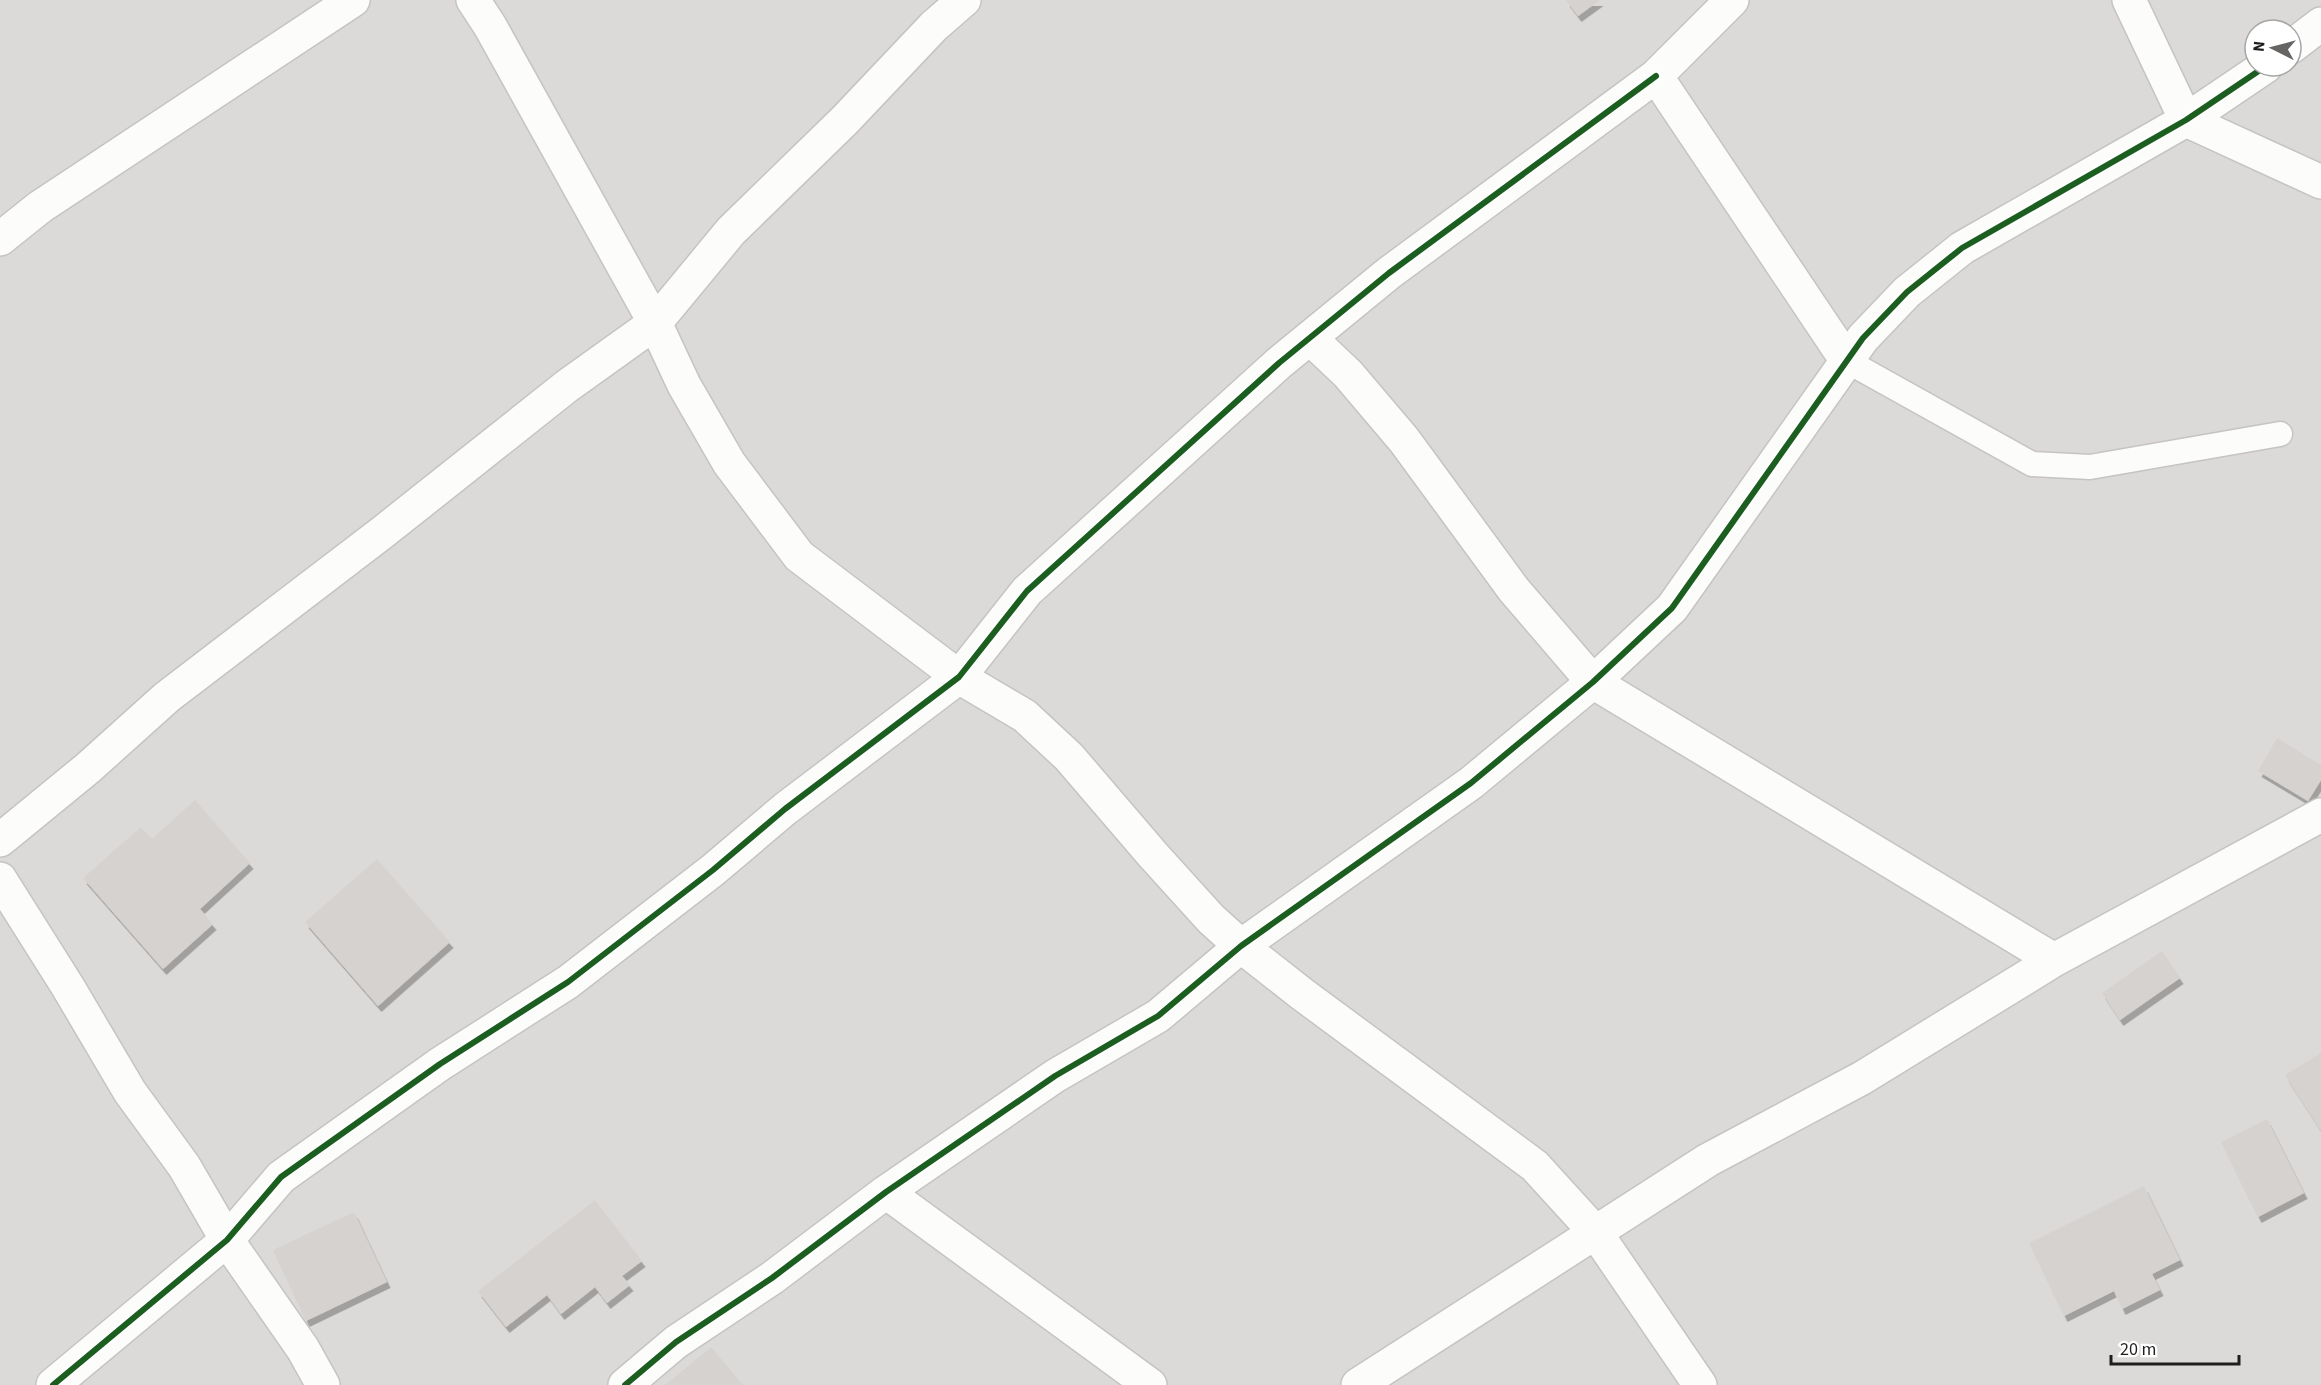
<svg xmlns="http://www.w3.org/2000/svg" width="2321" height="1385" font-family="'Source Sans 3',sans-serif">
<style>
.residential{fill:#dcdad8;fill-rule:evenodd}
.building{fill:#d5d2d0;filter:url(#shadow)}
.lines{fill:none;stroke-linecap:round;stroke-linejoin:round}
.lane-casing{stroke:#c5c4c3;stroke-width:27}
.street-casing{stroke:#c5c4c3;stroke-width:36}
.lane{stroke:#fcfcfb;stroke-width:24}
.street{stroke:#fcfcfb;stroke-width:33}
.cycleway-casing{stroke:#fff;stroke-width:10}
.cycleway{stroke:#1b5e20;stroke-width:6}
</style>
<defs>
<filter id="shadow"><feDropShadow dx="3.5" dy="6" stdDeviation="0" flood-color="#0004"/></filter>
</defs>
<rect width="100%" height="100%" fill="#edeae7"/>
<path class="residential" d="M0 0H2321V1385H0ZM2255 30H2291V66H2255Z"/>
<path class="building" d="M1566 0H1600L1578 16Z
M2277 738 2321 765V780L2308 801 2258 771Z
M195 800 250 863 200 909 213 924 163 969 83 878 141 827 152 839Z
M377 859 450 942 378 1006 305 922Z
M2162 951 2180 978 2120 1020 2102 993Z
M2321 1053V1131L2285 1075Z
M2267 1119 2304 1193 2258 1217 2221 1142Z
M2144 1186 2180 1260 2152 1274 2160 1290 2122 1309 2114 1291 2064 1316 2029 1243Z
M595 1200 642 1261 622 1276 630 1285 607 1303 595 1287 561 1314 547 1295 506 1327 478 1291Z
M354 1212 387 1282 306 1321 273 1250Z
M711 1347 743 1385H665Z"/>
<g class="lines">
<defs>
<path id="lane" d="M1847 361 2032 464 2090 467 2280 434"/>
<path id="street" d="M473 0 490 26 655 323 684 385 729 463 799 556 959 677 1025 716 1069 757 1153 855 1211 919 1241 946 1302 994 1535 1166 1596 1233 1700 1385
M1732 0 1656 76 1847 361
M2129 0 2186 120 2321 182
M2291 47 2321 24
M0 239 40 207 353 0
M1310 338 1348 374 1404 440 1514 590 1593 682 2054 960
M0 840 88 768 167 697 383 532 567 386 655 323 731 231 845 120 934 26 964 0
M0 879 68 987 130 1092 184 1166 227 1240 303 1349 323 1385
M886 1192 1150 1385
M53 1385 227 1240 281 1177 440 1064 568 982 713 870 785 809 959 677 1027 591 1279 363 1389 273 1656 76
M625 1385 676 1342 772 1278 886 1192 1055 1076 1158 1016 1241 946 1471 783 1593 682 1672 608 1863 338 1907 292 1962 248 2186 120 2266 66
M1358 1385 1708 1160 1862 1078 2054 960 2321 815"/>
</defs>
<use href="#lane" class="lane-casing"/>
<use href="#street" class="street-casing"/>
<use href="#lane" class="lane"/>
<use href="#street" class="street"/>
<defs>
<path id="cycleway" d="M53 1385 227 1240 281 1177 440 1064 568 982 713 870 785 809 959 677 1027 591 1279 363 1389 273 1656 76
M625 1385 676 1342 772 1278 886 1192 1055 1076 1158 1016 1241 946 1471 783 1593 682 1672 608 1863 338 1907 292 1962 248 2186 120 2266 66"/>
</defs>
<use href="#cycleway" class="cycleway-casing"/>
<use href="#cycleway" class="cycleway"/>
</g>
<g transform="translate(2273 48) rotate(276)"><circle r="28" fill="#ffffff" stroke="#a5a5a5" stroke-width="1.5"/>
<path d="M0-4.5L10 22L0 15L-10 22Z" fill="#666564"/>
<text y="-9" font-size="16" font-weight="bold" text-anchor="middle" fill="#1e1e1e">N</text>
</g>
<path d="M2111 1355v9h128v-9" fill="none" stroke="#1e1e1e" stroke-width="3"/>
<text x="2120" y="1355" font-size="18" fill="#1e1e1e" stroke="#ffffff" stroke-width="4.5" paint-order="stroke">20 m</text>
</svg>
